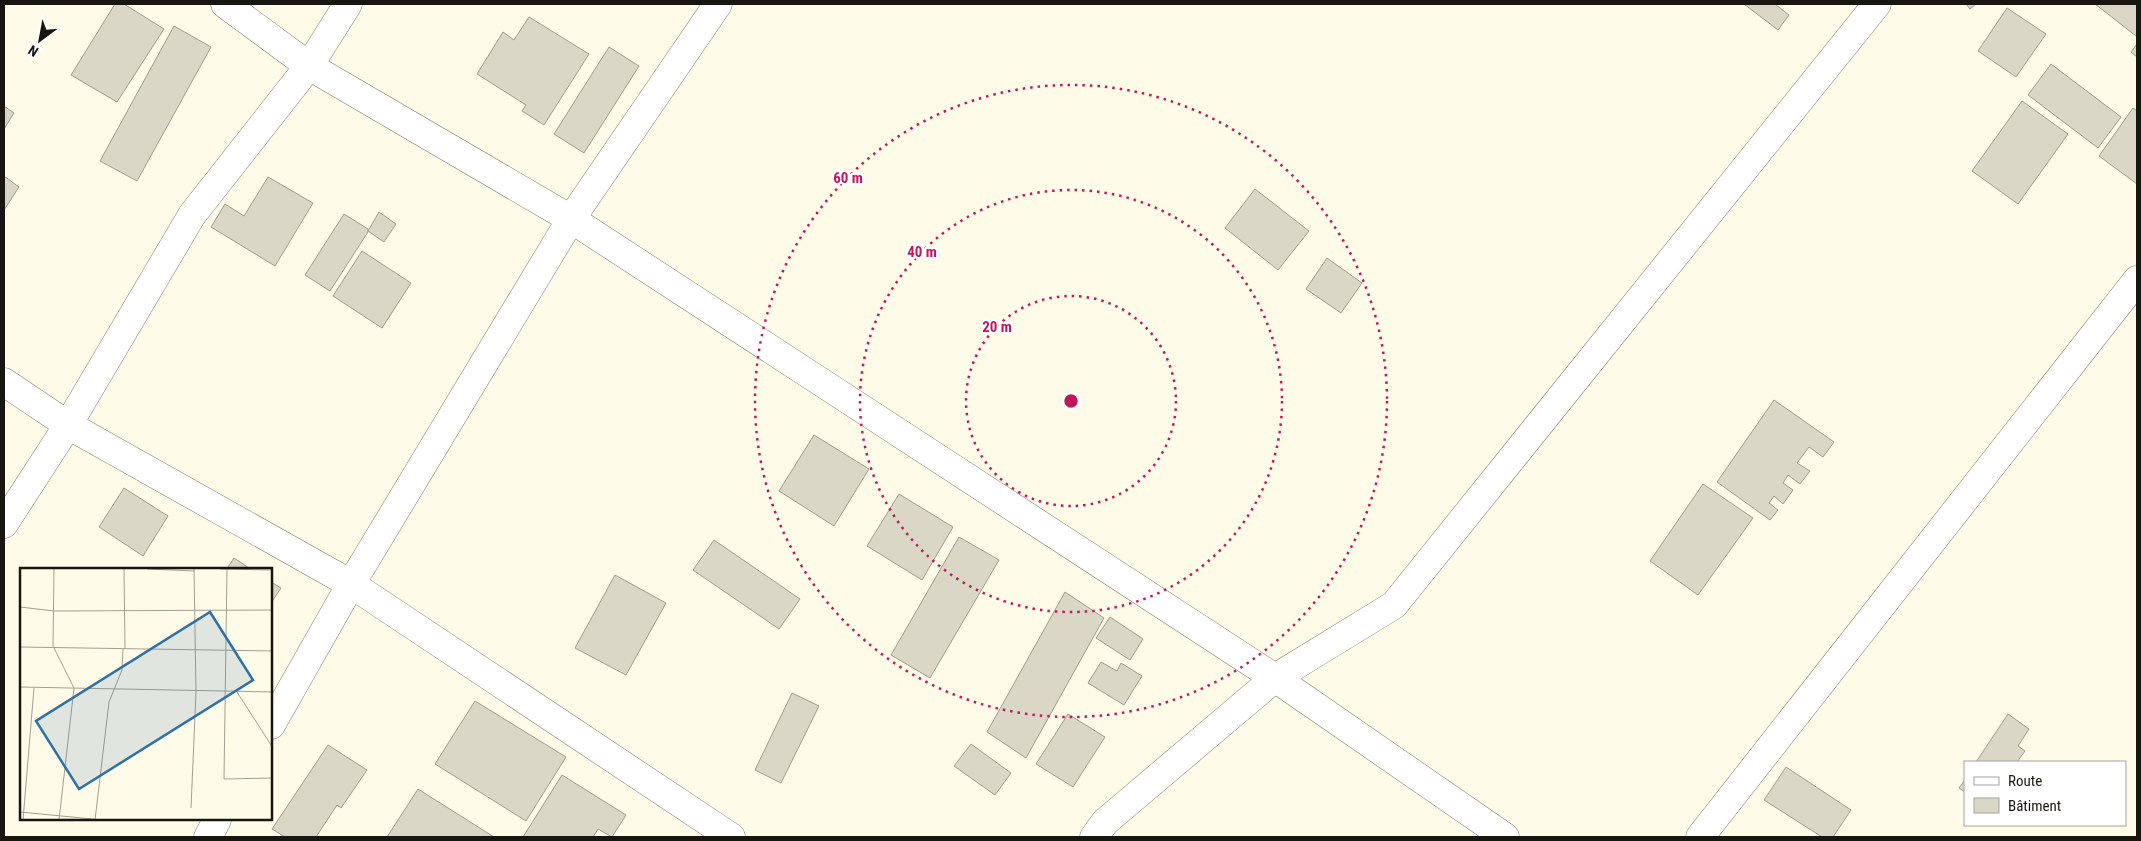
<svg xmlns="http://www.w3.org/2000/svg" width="2141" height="841" font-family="'Roboto Condensed',sans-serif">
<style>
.building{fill:#dbd7c6;stroke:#a09c8c}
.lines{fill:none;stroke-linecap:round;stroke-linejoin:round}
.minor-casing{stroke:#827f6f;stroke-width:29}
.minor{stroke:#fff;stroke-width:28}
.ring{fill:none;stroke:#c2185b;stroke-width:2.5;stroke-dasharray:2.5 5}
.inset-road{fill:none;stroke:#a39f92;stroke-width:1}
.view{fill:#3070a6;fill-opacity:0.15;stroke:#3070a6;stroke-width:2.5}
.inset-edge{fill:none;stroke:#181610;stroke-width:2.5}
.centre{fill:#c2185b;stroke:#fff;stroke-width:2.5}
.ring-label{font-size:15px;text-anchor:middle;font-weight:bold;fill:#c2185b;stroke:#fff;stroke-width:4.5;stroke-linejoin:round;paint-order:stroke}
</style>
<rect width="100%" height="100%" fill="#fffbe9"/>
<path class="building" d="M115 4H124L164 29 117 102 71 75Z
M1744 4H1775L1789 15 1778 30Z
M1966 4H1976L1970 9Z
M2095 4H2137V34L2136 36Z
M2007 8 2046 34 2016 77 1978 51Z
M529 17 589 54 544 125 522 111 526 105 477 74 503 32 514 40Z
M174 26 211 47 137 181 100 161Z
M2137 44V57L2131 52Z
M609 47 639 66 584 153 554 134Z
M2051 64 2121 117 2098 148 2028 95Z
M2022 101 2068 134 2018 204 1972 171Z
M4 106 14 113 4 129Z
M2133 108 2137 111V184L2099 156Z
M4 176 19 187 4 210Z
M268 177 313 203 275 266 211 227 225 204 244 216Z
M1255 189 1309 231 1278 270 1225 228Z
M379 212 396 224 384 242 368 231Z
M344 214 368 229V232L330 291 305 275Z
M362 251 411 283 382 328 333 296Z
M1327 258 1362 283 1341 313 1306 289Z
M1774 400 1834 442 1823 457 1809 447 1797 463 1810 471 1800 484 1788 475 1783 483 1793 490 1783 504 1774 496 1769 503 1778 510 1770 520 1717 482Z
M814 435 869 469 834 526 779 491Z
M1703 484 1753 518 1698 595 1650 561Z
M124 488 168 516 143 556 99 527Z
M899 494 953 527 922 580 867 546Z
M959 537 999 560 930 678 891 655Z
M714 540 800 599 779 629 693 570Z
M234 558 252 570H226Z
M615 575 666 603 626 675 575 648Z
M271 582 281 588 271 603Z
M1065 592 1104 618 1026 758 987 732Z
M1110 617 1143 639 1130 660 1096 638Z
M1101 662 1117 671 1121 663 1142 676 1124 705 1088 683Z
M792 693 819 706 781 783 755 770Z
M475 701 566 757 526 821 435 764Z
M1068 714 1105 737 1073 787 1036 764Z
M2008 714 2029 729 2018 746 2025 751 2017 762H1976Z
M971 744 1011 773 995 795 954 766Z
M328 745 367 770 341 808 337 805 316 837H285L272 829Z
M1786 767 1851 810 1833 837H1822L1764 800Z
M562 775 626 815 612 837 598 829 593 837H523Z
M1965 780V792L1959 788Z
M418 789 494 837H387Z"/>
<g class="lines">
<defs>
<path id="minor" d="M225 4 309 66 571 219 1275 678 1505 837
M4 382 68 425 351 584 731 837
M4 524 68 425 192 215 309 66 348 4
M271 725 351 584 571 219 718 4
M208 837 217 820
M1094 837 1105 822 1275 678 1394 605 1877 4
M1700 837 2137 280"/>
</defs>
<use href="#minor" class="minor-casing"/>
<use href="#minor" class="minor"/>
</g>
<g class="ring">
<circle cx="1071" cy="401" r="105"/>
<circle cx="1071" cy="401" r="211"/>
<circle cx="1071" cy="401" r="316"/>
</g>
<g transform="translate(20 568)">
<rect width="252" height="252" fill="#fffbe9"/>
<path class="inset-road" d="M34 1 33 78 54 120 39 252M104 1 105 81M127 1 174 3M200 1 253 2M207 1 204 211 253 210M0 39 34 43 253 42M0 79 253 83M0 119 253 124M217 124 253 180M171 240 176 124 174 1M0 244 83 252M3 252 14 120M75 252 89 134 102 102 103 81"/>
<path class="view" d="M190 44 233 112 59 221 16 153Z"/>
<rect width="252" height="252" class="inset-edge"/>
</g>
<circle cx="1071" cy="401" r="8" class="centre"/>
<g class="ring-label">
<text x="848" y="183">60 m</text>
<text x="922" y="257">40 m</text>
<text x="997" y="332">20 m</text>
</g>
<rect width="2141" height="841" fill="none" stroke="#181610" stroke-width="10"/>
<rect x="1964" y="761" width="162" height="65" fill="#ffffff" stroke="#a3a29f"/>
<rect x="1974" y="777" width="25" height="8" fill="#ffffff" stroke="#a3a29f"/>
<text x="2008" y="786" font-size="15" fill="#181610">Route</text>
<rect x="1974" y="798" width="25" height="15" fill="#dbd7c6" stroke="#a3a29f"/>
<text x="2008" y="811" font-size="15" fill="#181610">Bâtiment</text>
<g transform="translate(40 40) rotate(212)" stroke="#ffffff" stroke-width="4" paint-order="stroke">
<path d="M0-4L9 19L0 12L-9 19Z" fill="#181610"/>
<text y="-8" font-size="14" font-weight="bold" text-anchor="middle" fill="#181610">N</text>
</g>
</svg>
